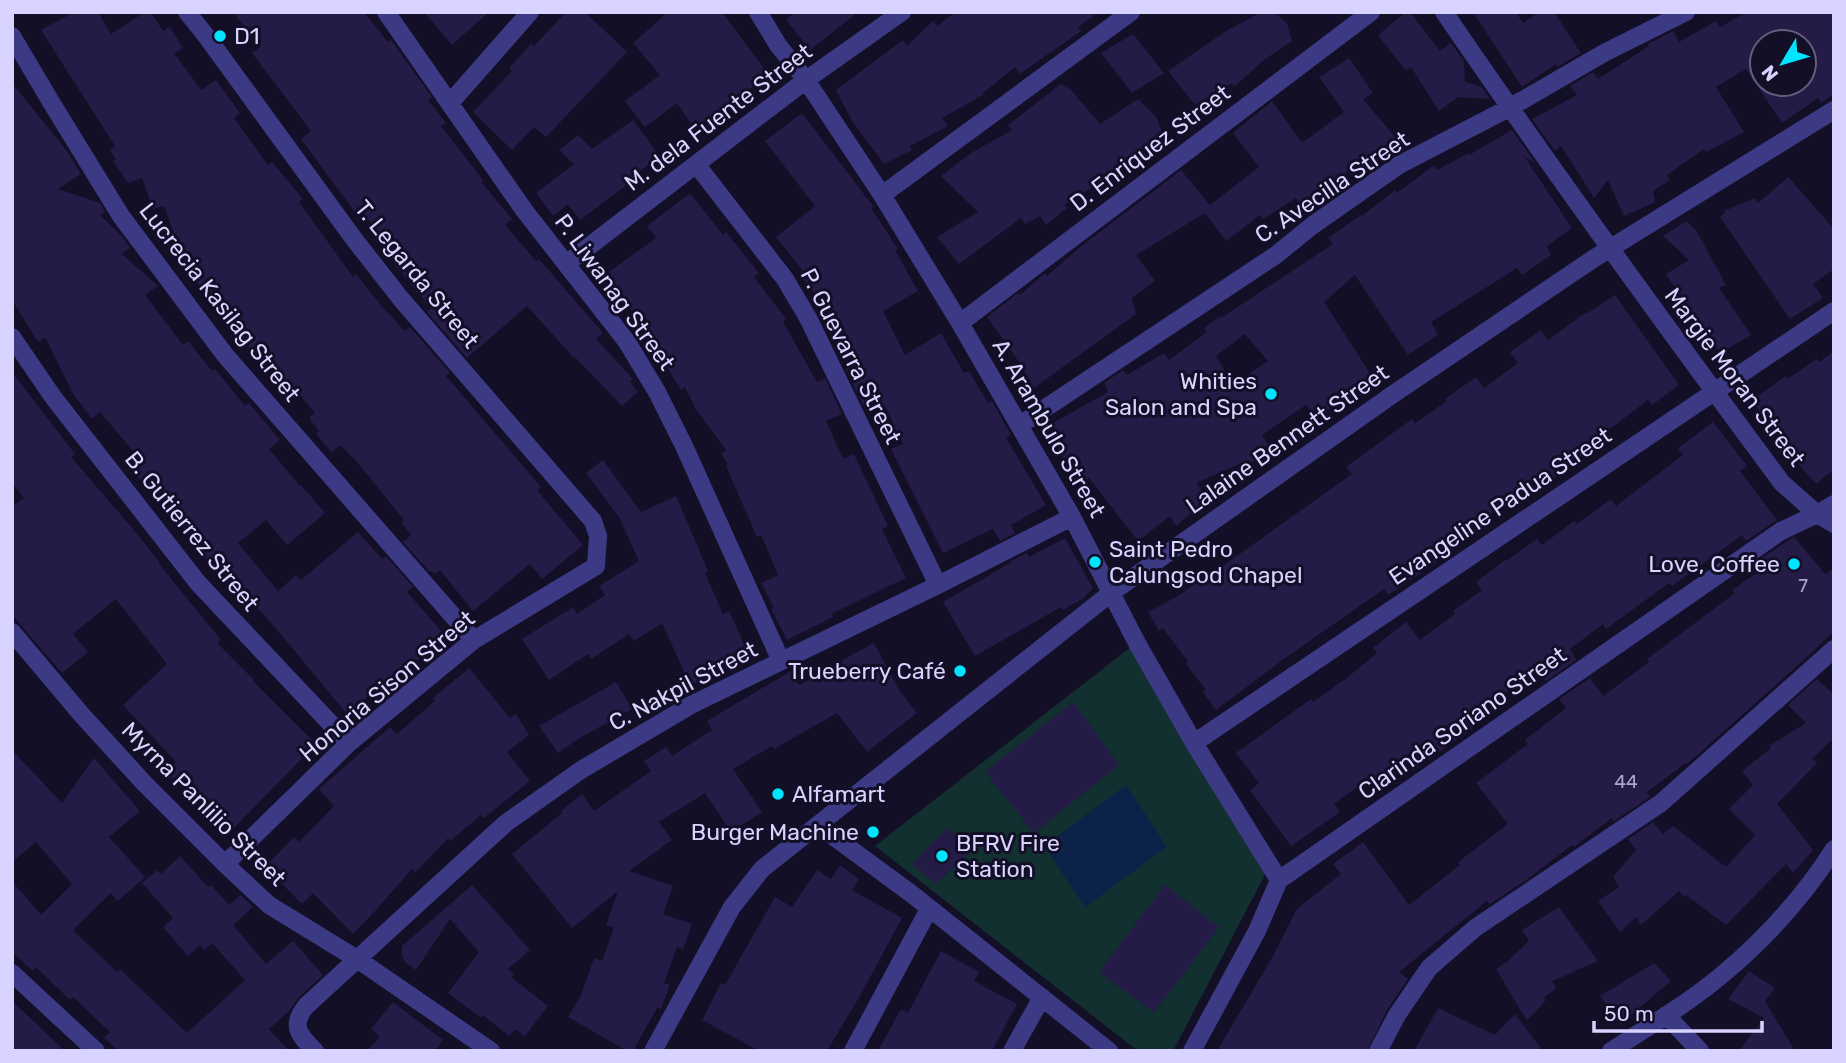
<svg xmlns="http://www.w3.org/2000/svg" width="1846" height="1063" font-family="Rubik,sans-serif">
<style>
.green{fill:#12302f}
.water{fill:#0c2248}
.building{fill:#241b47;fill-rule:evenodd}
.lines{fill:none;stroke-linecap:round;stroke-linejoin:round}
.minor{stroke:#3d3a85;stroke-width:18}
.tertiary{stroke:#3d3a85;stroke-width:18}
.poi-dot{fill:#00e5ff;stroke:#130f26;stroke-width:2.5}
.labels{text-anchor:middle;stroke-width:6;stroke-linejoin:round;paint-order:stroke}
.number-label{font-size:19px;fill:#aca6d1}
.poi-label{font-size:23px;fill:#d9d4ff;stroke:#130f26;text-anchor:start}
.street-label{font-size:23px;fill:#d9d4ff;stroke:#130f26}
</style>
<rect width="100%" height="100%" fill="#130f26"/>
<path class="green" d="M1136 643 1270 865 1173 1051H1138L875 846Z"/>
<path class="water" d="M1126 785 1167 847 1085 907 1044 846Z"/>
<path class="building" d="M74 12H98L111 34 145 12H151L163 31 170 27 183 48 174 53 201 90 216 80 240 113 234 118 268 165 272 162 303 199 299 202 353 277 356 274 387 313 388 312 404 331 410 327 450 373 446 376 541 487 537 490 583 545 542 579 530 564 473 611 440 570 435 574 432 571 430 572 403 542 411 535 401 522 404 520 353 457 352 458 341 445 331 452 316 434 319 431 309 418 315 413 274 364 267 370 167 245 176 239 164 206 153 209 142 178 128 183 113 161 116 159 110 150 115 146 41 30Z
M233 12H364L388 42 391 40 432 97 428 100 446 123 441 126 483 180 481 182 512 219 505 225 536 261 539 259 603 333 596 339 633 379 630 382 638 392 622 406 575 357 574 358 527 306 467 358 427 312 431 308 398 269 388 255 392 251 362 211 357 215 301 139 311 131 252 53 260 47Z
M424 12H489L452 45Z
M566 12H585L627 52 546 137 534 127 512 150 473 112 512 71 509 68 531 44 534 46Z
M668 12H722L769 75 695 130 677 103 645 127 625 101 660 75 633 43Z
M795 12H858L810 50 786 20Z
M955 12H1099L1078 27 1081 31 1020 74 1015 67 982 94 983 95 942 118 948 126 910 146 912 150 884 164 852 121 836 90 903 40 907 46 933 21 937 26Z
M1262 12H1273L1287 23 1292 41 1264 60 1234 87 1232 83 1195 105 1168 71 1226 31Z
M1406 12H1410L1440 51 1451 43 1464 61 1465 82 1482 87 1490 99 1458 97 1439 111 1411 67 1406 71 1378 35Z
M1473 12H1516L1523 23 1539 12H1554L1581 53 1557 67 1556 64 1522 87Z
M1747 12H1834V94L1821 103 1818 98 1782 123 1746 69 1716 87 1744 132 1706 152 1704 149 1667 175 1670 180 1653 191 1655 202 1624 216 1608 180 1594 198 1561 146 1555 151 1532 119 1577 95 1570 86 1593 72 1598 79 1649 46 1648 44 1673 31 1679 42 1716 21 1720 27ZM1762 42H1804V84H1762Z
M1133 34 1164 73 1132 93 1101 53Z
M1349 58 1373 93 1363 99 1396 138 1300 204 1296 198 1263 219 1260 215 1226 241 1205 213 1136 255 1155 281 1132 298 1136 314 1034 388 1019 362 987 317 1018 293 1020 295 1045 273 1047 276 1079 248 1181 170 1210 205 1259 167 1233 133 1272 101 1302 143 1344 112 1319 77Z
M12 83 67 151 81 174 58 189 100 203 105 212 100 215 122 236 130 248 122 254 158 286 145 295 183 345 188 341 212 371 215 369 245 406 249 403 280 440 269 449 300 486 301 485 325 513 287 545 266 520 238 543 278 591 296 575 301 580 358 532 382 559 386 556 413 587 407 592 444 634 423 652 425 654 399 676 395 673 347 714 279 632 249 598 246 601 214 563 212 565 158 497 156 499 128 465 138 457 100 412 92 419 73 394 45 337 38 342 12 300Z
M1061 84 1071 90 1100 124 1138 99 1156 117 1163 134 1125 164 1126 166 1064 205 1067 208 1046 225 1040 216 1025 224 1021 218 959 264 937 237 978 212 941 176 971 153 1012 130 1008 125Z
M802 113 873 206 871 208 898 249 895 250 918 291 883 311 905 355 941 333 964 373 969 371 988 403 992 401 1011 435 1006 438 1046 505 1011 525 1015 533 1000 541 993 529 943 553 891 449 903 444 885 406 873 412 868 402 863 405 846 369 850 367 837 341 847 336 825 298 820 301 799 273 803 271 776 237 815 206 765 141Z
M633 120 660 156 629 179 632 181 580 220 568 204 553 216 536 193 574 164 559 150 578 135 592 149Z
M1512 130 1536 164 1524 156 1572 228 1547 246 1551 255 1522 275 1517 268 1431 322 1438 335 1408 355 1355 275 1324 302 1375 381 1338 405 1314 416 1306 405 1262 435 1270 449 1244 468 1241 463 1196 483 1208 499 1176 526 1170 516 1138 541 1089 478 1082 483 1042 429 1108 392 1104 383 1123 370 1127 375 1164 353 1169 360 1207 332 1204 328 1220 316 1221 318 1333 244 1328 238 1361 215 1362 216 1395 190 1397 193 1434 165 1437 170 1469 153V155ZM1245 334 1268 361 1233 385 1216 356Z
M1788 177 1834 229V269L1813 284 1823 298 1790 319 1720 217 1725 213 1724 211 1755 198 1758 203Z
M690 193 723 235 726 232 759 273 754 277 786 319 783 322 817 382 825 378 842 414 826 421 843 459 854 454 888 526 882 529 906 578 831 614 833 617 787 640 771 609 774 608 761 583 778 575 761 535 757 537 726 466 728 464 721 454 726 450 695 408 685 387 681 390 656 349 654 351 641 334 646 330 606 274 656 238 647 226Z
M1686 221 1696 230 1726 285 1719 288 1751 335 1720 353 1689 310 1666 274 1689 260 1663 236Z
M1615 295 1679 385 1652 405 1648 400 1578 453 1582 458 1541 487 1537 481 1484 519 1488 525 1421 573 1388 595 1384 589 1284 659 1216 710 1203 692 1206 690 1186 664 1188 662 1163 628 1159 631 1148 612 1178 596 1215 569 1217 570 1352 474 1346 467 1412 419 1415 423 1447 401 1445 399 1476 377 1484 388 1518 363 1510 352 1541 330 1548 340 1585 313 1586 314Z
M1834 351V469L1816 484 1788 452 1752 400 1786 376 1788 379 1816 359 1819 362Z
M12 372 75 454 71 457 134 530 160 563 159 564 221 640 217 643 254 680 253 681 316 744 229 833 166 772 176 762 123 705 167 664 116 599 73 634 88 652 62 673 12 615V507L24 498 12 483Z
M1713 422 1747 466 1740 471 1777 520 1746 541 1742 535 1672 586 1669 583 1606 629 1603 624 1570 649 1576 660 1546 681 1536 668 1472 719 1477 725 1413 771 1404 757 1370 782 1368 779 1334 804 1340 812 1291 846 1250 790 1259 783 1236 753 1311 699 1313 702 1348 677 1377 653 1373 648 1406 622 1420 640 1455 614 1453 611 1482 590 1476 582 1505 560 1506 561 1537 539 1542 545 1574 521 1577 524 1611 499 1616 506 1683 455 1678 448Z
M603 460 641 512 676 496 708 571 705 573 723 614 729 611 750 657 690 685 662 623 634 641 629 634 591 659 588 654 549 680 522 639 573 607 577 614 605 595 599 586 639 561 619 517 586 473Z
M1794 537 1826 575 1834 567V631L1806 658 1687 764 1686 763 1647 792 1650 797 1614 821 1612 818 1574 847 1572 845 1529 878 1490 904 1487 901 1399 972 1408 979 1387 1010 1367 1051H1217L1273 956 1297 909 1341 874 1333 864 1363 842 1409 905 1460 865 1458 862 1508 824 1476 783 1528 744 1525 740 1566 708 1559 699 1590 678 1603 696 1649 662 1647 659 1735 593 1732 590 1761 570 1758 566 1762 562 1760 559Z
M1065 538 1093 588 1084 598 1063 610 1061 607 975 656 943 602 1012 562 1011 561 1027 553 1029 557Z
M874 643 899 690 917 713 867 752 837 713 774 749 772 746 733 769 762 812 731 832 705 793 659 822 672 840 629 871 673 886 663 914 692 924 683 949 677 947 664 983 670 985 661 1009 657 1008 633 1051H627L568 1017 581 995 594 958 602 961 614 927 606 925 618 891 572 928 512 854 562 813 561 811 582 794 594 811 651 771 644 761 666 747 672 756 712 730 707 721 791 671 799 685 843 662 842 660Z
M469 668 510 718 516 714 529 735 507 752 530 781 484 818 481 815 450 841 448 838 415 873 412 869 375 911 353 934 313 893 302 904 265 867 294 837 299 842 334 806 319 789 390 727 397 734 435 701 433 698Z
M1817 679 1834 695V738L1812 759 1817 763 1777 804 1813 850 1793 873 1786 864 1726 925 1686 895 1684 897 1679 891 1641 925 1636 917 1620 932 1598 901 1619 887 1613 877 1636 850 1628 839 1653 822 1663 834 1673 826 1726 867 1755 835 1729 809 1753 785 1742 771 1771 748 1769 746 1806 723 1788 705Z
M616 682 632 709 578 739 558 753 539 726Z
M1073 702 1119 765 1034 833 985 772Z
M12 750 62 803 94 758 140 811 109 837 145 877 118 901 111 893 73 930 117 972 120 969 187 1033 245 980 212 943 204 950 200 945 188 956 163 927 173 918 142 883 157 870 161 874 180 856 208 887 211 885 229 905 241 895 253 907 233 925 266 964 293 941 323 975 298 998 289 1011 269 1029 289 1051H118L104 1038 110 1032 73 997 70 1000 36 967 33 971 12 952V881L41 915 72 884 36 842 12 862Z
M947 828 974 849 936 884 912 864Z
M840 865 859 879 852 890 902 918 860 996 827 1051H759L702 1020 721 983 725 985 775 897 792 907 817 870 831 879Z
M472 885 530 950 508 969 514 974 511 977 548 1006 525 1036 515 1029 509 1036 483 1015 481 1018 448 993 479 952 450 919 416 970 406 963 402 957V946Z
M1165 885 1219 927 1154 1013 1099 972Z
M1559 907 1598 961 1580 969 1579 968 1574 972 1552 981 1556 988 1544 998 1546 1000 1527 1021 1496 969 1507 962 1529 941 1522 930Z
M941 951 979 972 974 981 1017 1004 992 1051H878L901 1009 908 1013Z
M1654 963 1671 981 1620 1024 1600 996Z
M1749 971 1775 988 1765 1001 1795 1051H1739L1764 1018 1728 999Z
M12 1001 42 1029 65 1051H12Z
M393 1002 443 1040 435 1051H367L380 1037 371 1029Z
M1438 1008 1495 1035 1515 1014 1543 1051H1414Z"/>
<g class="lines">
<path class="minor" d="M187 12 207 37 354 239 401 299 593 521 598 536 596 566 474 640 349 743 225 864
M386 12 524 210 627 342 657 392 684 446 781 661
M758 12 778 45 806 80 882 195 960 323 1072 517 1138 645 1194 743 1279 880
M1444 12C1553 172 1667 328 1782 483L1817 514 1834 524
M12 36 51 102 121 216 225 355 474 640
M450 103 530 12
M696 164 785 279 808 318 938 585
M882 195 1131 12
M566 264 806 80 902 12
M960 323 1371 12
M12 337 53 397 198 583 349 743
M1020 425 1276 255 1313 225 1399 165 1509 108 1604 53 1686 12
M12 632 81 714 144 783 225 864 269 905 357 959 491 1051
M1194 743 1834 311
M818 825 913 895 1109 1051
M12 973 96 1051
M1666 1015 1700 1051
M315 1051C299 1035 290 1026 306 1006L506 823 581 770 691 705 938 585 1072 517
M853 1051 929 909
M1012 1051 1042 997
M1192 1051 1257 931 1279 880 1781 531 1817 514 1834 504
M1378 1051 1397 1015 1429 968 1475 928 1661 803 1834 649
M1611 1051C1649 1026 1689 1003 1723 974 1766 938 1804 896 1834 849"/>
<path class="tertiary" d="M653 1051 732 907 762 869 1111 593 1392 395 1593 259 1834 110"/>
</g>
<g class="poi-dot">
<circle cx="220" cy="36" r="7"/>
<circle cx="1271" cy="394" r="7"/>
<circle cx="1095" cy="562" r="7"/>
<circle cx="1794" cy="564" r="7"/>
<circle cx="960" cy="671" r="7"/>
<circle cx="778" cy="794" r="7"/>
<circle cx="873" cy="832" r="7"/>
<circle cx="942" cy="856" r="7"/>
</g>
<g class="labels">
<g class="number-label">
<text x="1803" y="592">7</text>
<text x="1626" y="788">44</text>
</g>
<g class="poi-label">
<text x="234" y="44">D1</text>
<text x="1257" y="389" text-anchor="end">Whities<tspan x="1257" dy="26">Salon and Spa</tspan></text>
<text x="1109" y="557">Saint Pedro<tspan x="1109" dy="26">Calungsod Chapel</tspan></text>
<text x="1780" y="572" text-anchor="end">Love, Coffee</text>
<text x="946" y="679" text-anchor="end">Trueberry Café</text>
<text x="792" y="802">Alfamart</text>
<text x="859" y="840" text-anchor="end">Burger Machine</text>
<text x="956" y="851">BFRV Fire<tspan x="956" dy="26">Station</tspan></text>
</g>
<g class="street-label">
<text transform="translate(718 117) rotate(-37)" y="8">M. dela Fuente Street</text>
<text transform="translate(1150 148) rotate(-37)" y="8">D. Enriquez Street</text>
<text transform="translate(1332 187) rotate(-34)" y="8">C. Avecilla Street</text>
<text transform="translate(417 274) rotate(51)" y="8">T. Legarda Street</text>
<text transform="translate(615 292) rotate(54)" y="8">P. Liwanag Street</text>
<text transform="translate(220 302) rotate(52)" y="8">Lucrecia Kasilag Street</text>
<text transform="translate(851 356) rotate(63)" y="8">P. Guevarra Street</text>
<text transform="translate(1735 377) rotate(53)" y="8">Margie Moran Street</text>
<text transform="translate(1049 428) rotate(60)" y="8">A. Arambulo Street</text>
<text transform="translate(1287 439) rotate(-35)" y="8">Lalaine Bennett Street</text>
<text transform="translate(1500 506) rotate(-34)" y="8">Evangeline Padua Street</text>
<text transform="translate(192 531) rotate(51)" y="8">B. Gutierrez Street</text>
<text transform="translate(387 686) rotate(-40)" y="8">Honoria Sison Street</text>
<text transform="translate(683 686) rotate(-28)" y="8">C. Nakpil Street</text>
<text transform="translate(1462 723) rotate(-35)" y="8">Clarinda Soriano Street</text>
<text transform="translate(204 804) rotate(45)" y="8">Myrna Panlilio Street</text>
</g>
</g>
<rect width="1846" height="1063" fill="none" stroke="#d9d4ff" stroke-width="28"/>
<g transform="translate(1783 63) rotate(232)"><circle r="33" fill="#130f26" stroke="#625e7d" stroke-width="2"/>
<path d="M0-5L12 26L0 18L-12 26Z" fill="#00e5ff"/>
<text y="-10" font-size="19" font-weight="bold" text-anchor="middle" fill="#d9d4ff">N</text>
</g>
<path d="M1594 1021v10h168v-10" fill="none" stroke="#d9d4ff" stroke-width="3.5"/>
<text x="1604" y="1021" font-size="21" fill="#d9d4ff" stroke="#130f26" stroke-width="5" paint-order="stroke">50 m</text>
</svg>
